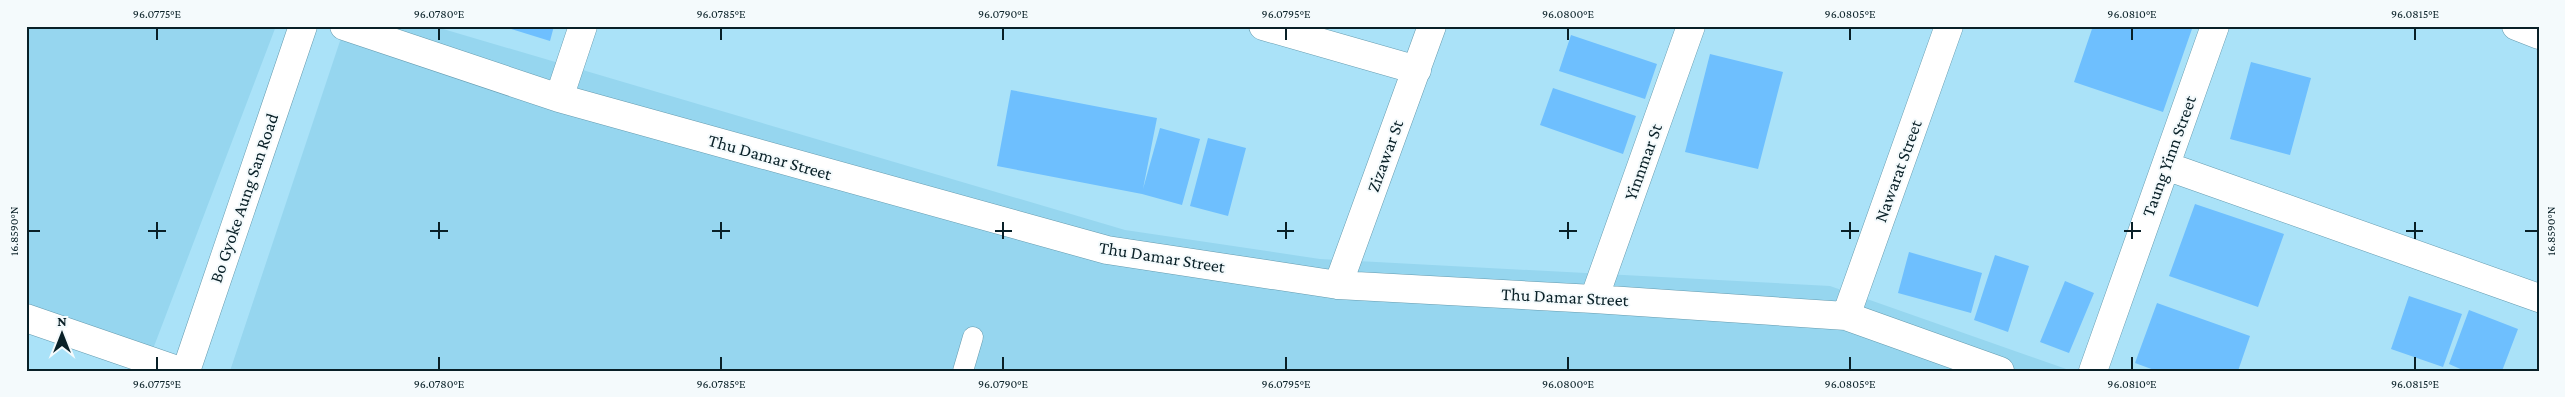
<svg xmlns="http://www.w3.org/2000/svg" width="2565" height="397" font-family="'Crimson Pro',serif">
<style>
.built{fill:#96d6ef}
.building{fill:#6ebffe}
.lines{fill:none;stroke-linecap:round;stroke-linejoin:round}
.service-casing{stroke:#659baf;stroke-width:21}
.minor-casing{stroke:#659baf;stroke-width:29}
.tertiary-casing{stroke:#659baf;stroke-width:29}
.service{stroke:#fff;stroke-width:20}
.minor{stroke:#fff;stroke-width:28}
.tertiary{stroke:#fff;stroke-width:28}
.ticks{fill:none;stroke:#092027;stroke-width:2}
.labels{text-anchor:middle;stroke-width:4;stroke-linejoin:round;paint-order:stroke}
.street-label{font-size:18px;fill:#092027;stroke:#f4fafc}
.neatline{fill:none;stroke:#092027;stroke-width:2}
.ticks-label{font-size:12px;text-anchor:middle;fill:#092027}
</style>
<rect width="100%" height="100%" fill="#aae2f8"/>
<path class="built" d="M26 26H276L153 349 26 304Z
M345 26H433L1125 230 1320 259 1830 286 2072 371H230Z"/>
<path class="building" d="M502 26H554L550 41Z
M2093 26H2193L2163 112 2074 82Z
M1571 35 1657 64 1645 99 1559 71Z
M1710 54 1783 72 1758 169 1685 152Z
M2251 62 2311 78 2290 155 2230 139Z
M1553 88 1636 116 1623 154 1540 125Z
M1011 90 1157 118 1143 189 1160 128 1200 139 1182 205 1142 194 997 166Z
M1208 138 1246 148 1228 216 1190 206Z
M2195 204 2284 234 2258 307 2169 276Z
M1909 252 1982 273 1971 313 1898 293Z
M1995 255 2029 266 2008 332 1974 320Z
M2065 281 2094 293 2069 353 2040 342Z
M2409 296 2462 314 2443 367 2391 349Z
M2157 303 2250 336 2238 371H2157L2135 363Z
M2469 310 2518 329 2502 371H2465L2449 364Z"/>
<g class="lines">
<defs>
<path id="service" d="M963 371 973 337"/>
<path id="minor" d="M344 26 559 98 1107 250 1338 285 1594 299 1846 316 2000 371
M1263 26 1417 70
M2516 26 2539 35
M559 98 583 26
M2166 166 2539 298
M1338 285 1432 26
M1594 299 1691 26
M1846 316 1949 26
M26 318 180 371
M2093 371 2215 26"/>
<path id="tertiary" d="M186 371 303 26"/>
</defs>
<use href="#service" class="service-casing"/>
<use href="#minor" class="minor-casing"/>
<use href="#tertiary" class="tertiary-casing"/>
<use href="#service" class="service"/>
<use href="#minor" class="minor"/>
<use href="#tertiary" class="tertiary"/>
</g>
<path class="ticks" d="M157 28V40M439 28V40M721 28V40M1003 28V40M1286 28V40M1568 28V40M1850 28V40M2132 28V40M2415 28V40M157 222V239M439 222V239M721 222V239M1003 222V239M1286 222V239M1568 222V239M1850 222V239M2132 222V239M2415 222V239M28 231H40M148 231H166M430 231H448M712 231H730M995 231H1012M1277 231H1294M1559 231H1577M1841 231H1859M2124 231H2141M2406 231H2423M2525 231H2538M157 357V370M439 357V370M721 357V370M1003 357V370M1286 357V370M1568 357V370M1850 357V370M2132 357V370M2415 357V370"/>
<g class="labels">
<g class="street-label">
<text transform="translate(1385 156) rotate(-70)" y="6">Zizawar St</text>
<text transform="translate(2169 156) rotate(-70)" y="6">Taung Yinn Street</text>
<text transform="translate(770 157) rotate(16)" y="6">Thu Damar Street</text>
<text transform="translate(1643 162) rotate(-70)" y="6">Yinnmar St</text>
<text transform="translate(1898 171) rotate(-70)" y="6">Nawarat Street</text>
<text transform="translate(244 198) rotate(-71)" y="6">Bo Gyoke Aung San Road</text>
<text transform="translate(1162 257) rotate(9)" y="6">Thu Damar Street</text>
<text transform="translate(1565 297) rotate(3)" y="6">Thu Damar Street</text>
</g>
</g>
<rect width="2565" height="397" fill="none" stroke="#f4fafc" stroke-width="55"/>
<g transform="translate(62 334)" stroke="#f4fafc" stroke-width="4" paint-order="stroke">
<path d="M0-4L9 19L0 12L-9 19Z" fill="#092027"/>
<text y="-8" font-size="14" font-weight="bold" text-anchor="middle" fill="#092027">N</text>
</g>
<rect x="28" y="28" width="2510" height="342" class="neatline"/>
<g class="ticks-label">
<text x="157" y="18">96.0775°E</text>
<text x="439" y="18">96.0780°E</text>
<text x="721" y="18">96.0785°E</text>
<text x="1003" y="18">96.0790°E</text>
<text x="1286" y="18">96.0795°E</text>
<text x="1568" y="18">96.0800°E</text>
<text x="1850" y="18">96.0805°E</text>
<text x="2132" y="18">96.0810°E</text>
<text x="2415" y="18">96.0815°E</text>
<text transform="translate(14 231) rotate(-90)" y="4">16.8590°N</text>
<text transform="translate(2551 231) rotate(-90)" y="4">16.8590°N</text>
<text x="157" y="388">96.0775°E</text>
<text x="439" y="388">96.0780°E</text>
<text x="721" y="388">96.0785°E</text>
<text x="1003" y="388">96.0790°E</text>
<text x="1286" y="388">96.0795°E</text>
<text x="1568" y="388">96.0800°E</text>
<text x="1850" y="388">96.0805°E</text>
<text x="2132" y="388">96.0810°E</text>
<text x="2415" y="388">96.0815°E</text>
</g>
</svg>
